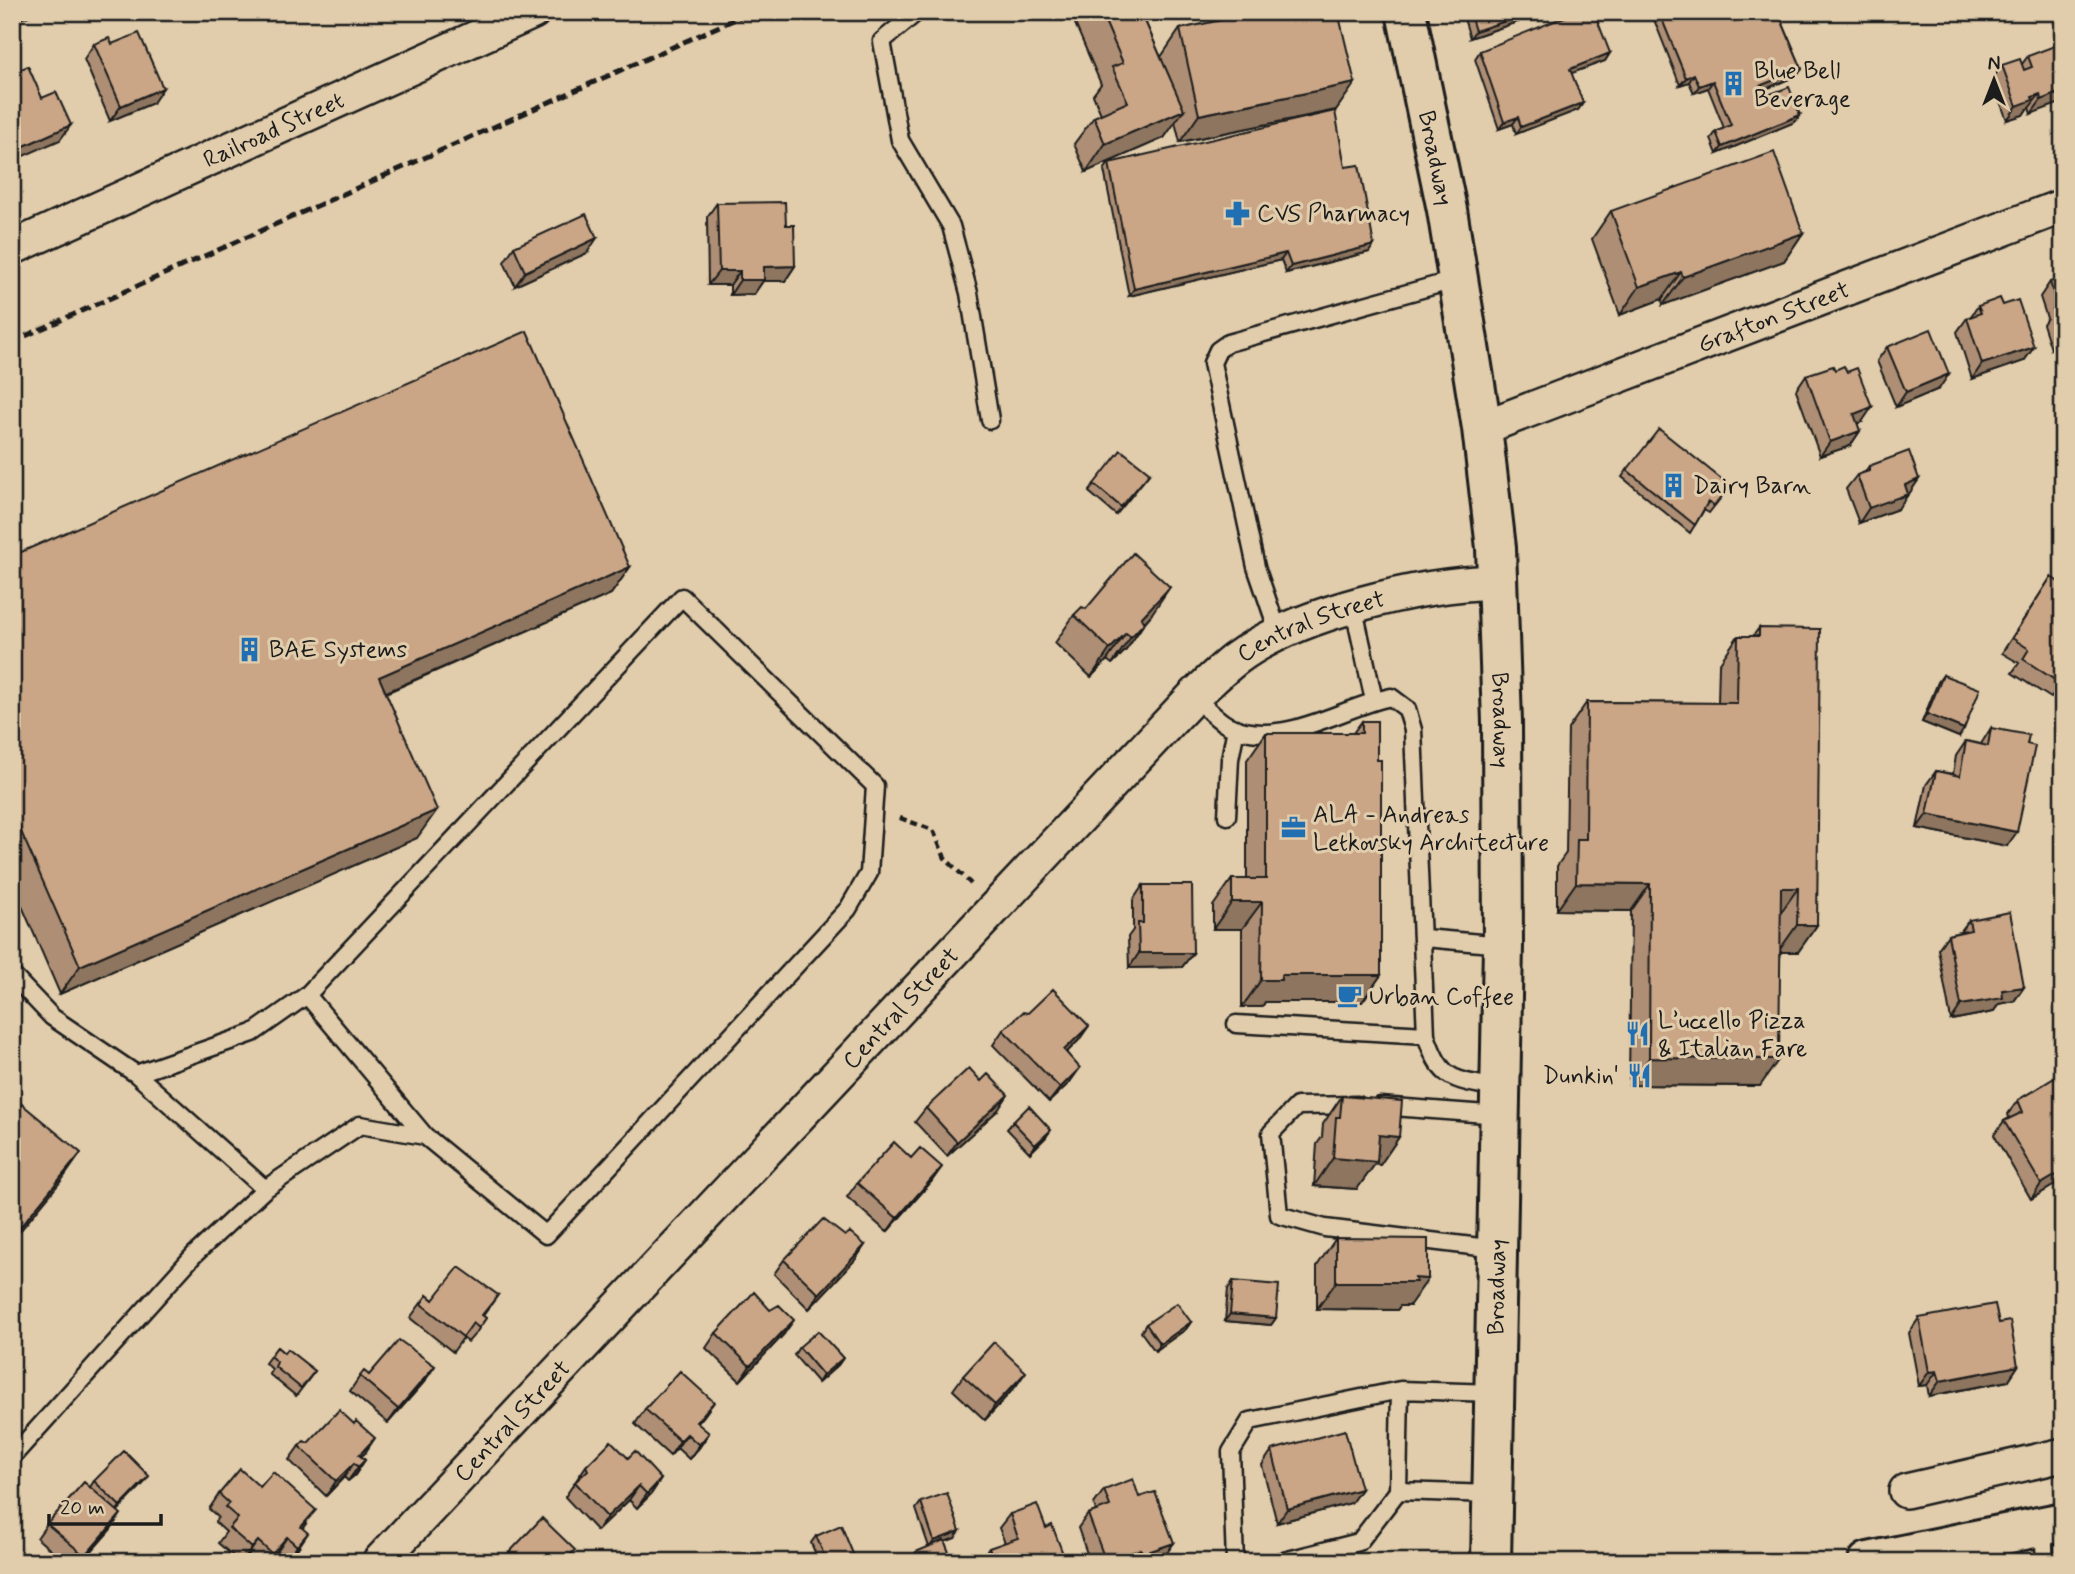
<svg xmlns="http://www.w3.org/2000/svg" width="2075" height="1574" font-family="Mynerve,sans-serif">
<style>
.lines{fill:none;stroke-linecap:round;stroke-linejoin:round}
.service-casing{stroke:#1c1c1c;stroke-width:21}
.minor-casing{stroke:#1c1c1c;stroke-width:38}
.secondary-casing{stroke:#1c1c1c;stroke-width:44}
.path{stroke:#1c1c1c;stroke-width:4.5;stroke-dasharray:7 5;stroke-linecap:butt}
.service{stroke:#e1cdac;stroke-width:16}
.minor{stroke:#e1cdac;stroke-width:33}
.secondary{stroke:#e1cdac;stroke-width:38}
.rail{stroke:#1c1c1c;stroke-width:5;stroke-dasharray:10 5;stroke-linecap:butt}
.wall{fill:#ae8f74;stroke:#1c1c1c;stroke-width:2}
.shaded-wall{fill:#8d745e;stroke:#1c1c1c;stroke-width:2}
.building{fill:#caa687;stroke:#1c1c1c;stroke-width:2}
.labels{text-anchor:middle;stroke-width:6;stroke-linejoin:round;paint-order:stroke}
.poi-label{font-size:24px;fill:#1c1c1c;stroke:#e1cdac;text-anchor:start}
.street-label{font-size:24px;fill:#1c1c1c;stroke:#e1cdac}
</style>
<rect width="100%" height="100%" fill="#e1cdac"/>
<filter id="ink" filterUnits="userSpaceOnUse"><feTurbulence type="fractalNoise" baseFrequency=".0143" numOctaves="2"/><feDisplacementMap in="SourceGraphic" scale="14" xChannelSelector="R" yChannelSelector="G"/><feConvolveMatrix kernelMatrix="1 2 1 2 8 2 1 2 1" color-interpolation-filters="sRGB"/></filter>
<g filter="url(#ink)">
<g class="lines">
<defs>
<path id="service" d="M917 12 882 41 900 140 951 226 969 293 990 420
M1353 605 1374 700
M1279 634 1256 567 1212 363 1218 350 1228 343 1458 279
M1194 696C1204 706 1215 718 1227 725 1280 751 1341 707 1391 697L1407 709 1413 730 1426 1035 1236 1024
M1227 816 1230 759 1236 728
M1424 938 1503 945
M12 975 52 1017 136 1074 253 1033 307 995 682 597 875 786 869 873 848 909 546 1235 425 1136 360 1125 265 1189 194 1255 12 1457
M307 995 425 1136
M1426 1035C1442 1084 1453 1078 1500 1089
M136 1074 265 1189
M1358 1105 1297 1106 1271 1133 1279 1215 1325 1228 1496 1249
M1380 1106 1500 1115
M1400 1390 1398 1491 1493 1494
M2043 1526 2045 1562
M1235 1562 1231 1452 1250 1421 1400 1390 1495 1393
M1280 1562 1359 1542 1398 1491"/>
<g id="minor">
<path id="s1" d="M12 248 533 12"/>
<path id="s2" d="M1482 428 2063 206"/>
<path d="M1906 1491 2063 1455"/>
<path id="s3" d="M379 1562 1194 696C1207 684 1220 671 1234 660 1296 613 1419 584 1497 582"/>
</g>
<g id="secondary">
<path id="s4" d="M1406 12 1447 210 1482 428 1496 548 1502 722 1503 945 1491 1562"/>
<path d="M1868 1562 2063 1522"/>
</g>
</defs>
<use href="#service" class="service-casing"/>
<use href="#minor" class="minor-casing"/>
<use href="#secondary" class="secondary-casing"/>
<path class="path" d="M900 818 933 830 945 858 971 884"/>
<use href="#service" class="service"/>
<use href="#minor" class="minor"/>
<use href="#secondary" class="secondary"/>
<path class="rail" d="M12 342 751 12"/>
</g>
<path class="wall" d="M1070 12H1141L1162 60 1161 57 1180 29 1232 18 1231 12H1338L1336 110 1180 142 1175 122 1164 138 1086 172 1074 144 1094 117 1101 114 1093 95 1101 84Z
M1462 12H1547L1470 38Z
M1651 12H1778L1802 69 1796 76 1761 91 1763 97 1800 115 1795 122 1717 154 1711 139 1716 132 1724 128 1708 88 1694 93 1689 82 1680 85Z
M94 44 153 103 110 121 84 59Z
M1480 51 1610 53 1605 61 1571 73 1583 103 1578 110 1516 134 1513 124 1499 129 1475 59Z
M2028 56 2063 91 2031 114 2029 108 2027 109 2023 115 2007 120 1992 80 2002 65 2022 64Z
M1109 163 1345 167 1369 252 1286 273 1281 260 1129 296 1104 170Z
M717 203 786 225 795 266 785 281H763L754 294 730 295V285H708L707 217Z
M1611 211 1803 233 1784 261 1663 305 1662 299 1620 315 1592 239Z
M514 247 587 253 515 286 504 262Z
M2063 278V345L2051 349 2043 324 2047 318 2040 297 2050 282Z
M2003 305 2034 347 2024 361 1972 379 1957 332 1967 318 1971 316 1978 306Z
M1887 347 1939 389 1896 407 1877 361Z
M1806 375 1862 422 1857 423 1860 431 1850 446 1820 456 1796 390Z
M1869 466 1919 479 1898 509 1859 523 1846 489 1857 475 1865 472Z
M1627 470 1730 486 1709 513 1704 510 1690 533 1622 477Z
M1150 473 1116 515 1089 492 1094 484Z
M12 556 630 567 611 594 386 693 417 838 60 994 12 883Z
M2051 577 2061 594 2063 681 2051 698 2012 673 2019 663 2002 653Z
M1086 609 1151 615 1145 622 1126 650 1112 664 1107 660 1091 677 1055 643 1074 615Z
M1759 628 1817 925 1798 952H1781L1760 1086 1629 1085 1631 911 1557 910V866L1566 853 1568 729 1587 702 1718 703 1719 664 1738 636H1753Z
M1943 675 1959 737 1922 722 1938 682Z
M1362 721 1377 760 1381 975 1362 1002H1265L1262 1007H1242V929H1213V906L1232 879H1247V760L1266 733H1353Z
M1991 728 2007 846 1917 828 1926 785 1936 771 1953 774 1956 756 1966 741 1981 744Z
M1143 885 1193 953 1182 967 1129 968 1128 937 1133 930V900Z
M1969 920 2024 987 2014 1001 1999 1004 1993 1012 1951 1020 1938 949 1948 935 1960 932Z
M1003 1030 1079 1040 1066 1053 1070 1082 1049 1102 993 1045Z
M981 1081 998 1110 947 1156 915 1122 926 1108Z
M1342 1096 1399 1137 1380 1165 1375 1164 1357 1189 1314 1186 1317 1144 1322 1137 1323 1124Z
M2018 1100 2063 1180 2031 1199 1994 1135 2004 1121 2009 1118 2008 1114Z
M1013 1122 1046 1137 1030 1153 1007 1129Z
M911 1158 932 1181 887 1232 847 1197 857 1183Z
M1336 1238 1409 1306H1400L1397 1310 1317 1309V1266Z
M865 1245 855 1260 809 1309 774 1274 784 1260Z
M1233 1281 1276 1318 1271 1325 1225 1321 1228 1289Z
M427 1295 433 1300 498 1295 483 1316 486 1318 476 1333 468 1342 463 1338 453 1352 410 1318Z
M770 1310 784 1334 740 1381 706 1348 716 1333Z
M1919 1318 1999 1323 2018 1366 2008 1381 1929 1396 1927 1385 1919 1386 1909 1333Z
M1191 1322 1186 1329 1155 1351 1141 1332 1146 1324Z
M277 1347 284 1353 315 1371 296 1396 269 1374 272 1369 265 1363Z
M799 1347 843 1358 838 1365 818 1383 794 1355Z
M369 1375 425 1381 388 1423 350 1391 360 1376Z
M963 1376 1016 1386 985 1420 953 1390Z
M714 1402 697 1424 709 1433 699 1448 689 1459 677 1448 670 1456 635 1424 645 1409Z
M299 1446 365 1453 361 1456 365 1460 355 1475 348 1481 344 1477 326 1496 289 1460Z
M1272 1450 1361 1489 1351 1503 1277 1523 1262 1465Z
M628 1458 661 1479 651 1494 637 1508 629 1500 597 1531 565 1497 586 1466Z
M94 1481 144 1483 117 1511 111 1529 82 1562H64L37 1538 47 1524 90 1487Z
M260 1487 306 1524 303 1528 298 1548 287 1560 277 1552 268 1562H255L248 1555 242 1562H240L218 1543 226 1532 215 1522 218 1517 209 1509 219 1494Z
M1104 1490 1164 1557 1151 1562H1090L1078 1528 1088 1514 1096 1511 1094 1504Z
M921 1502 955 1538 944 1542 953 1562H909L916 1552 929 1547 916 1509Z
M1010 1514 1046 1528 1066 1562H979L989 1548 1005 1543 999 1528Z
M816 1536 855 1562H819L811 1543Z"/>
<path class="shaded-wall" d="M12 12H35L34 14 12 22Z
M1533 12H1547L1470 38 1475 31Z
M1610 53 1605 61 1564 76 1570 69Z
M1802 69 1796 76 1754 94 1759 86Z
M1694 74 1689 82 1680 85 1686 78Z
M1713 81 1708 88 1694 93 1699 86Z
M1355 83 1336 110 1180 142 1199 115Z
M163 88 153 103 110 121 121 106Z
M2063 91V102L2031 114 2041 100Z
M2040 94 2029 108 2027 109 2023 115 2007 120 2017 106 2032 97Z
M1583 103 1578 110 1516 134 1521 127Z
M1184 110 1164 138 1086 172 1105 144Z
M1800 115 1795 122 1717 154 1722 147Z
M1518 117 1513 124 1499 129 1504 122Z
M71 125 60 140 12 161V152L13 151Z
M1803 233 1784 261 1663 305 1683 277Z
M597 238 587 253 515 286 525 272Z
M1374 245 1369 252 1286 273 1291 266Z
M1286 253 1281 260 1129 296 1134 289Z
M795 266 785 281H763L754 294 730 295 740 280 764 267Z
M719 271H740L730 285H708Z
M1681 272 1662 299 1620 315 1639 287Z
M2061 334H2063V345L2051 349Z
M2034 347 2024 361 1972 379 1982 364Z
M1949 374 1939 389 1896 407 1906 392Z
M1872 407 1862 422 1844 428 1854 414Z
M1860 431 1850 446 1820 456 1830 442Z
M1919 479 1909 494 1898 498 1908 494 1898 509 1859 523 1869 508 1905 485Z
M630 567 611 594 359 704 379 677Z
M1170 587 1151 615 1131 637 1141 618Z
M1145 622 1126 650 1112 664 1131 637Z
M1126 633 1107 660 1091 677 1110 649Z
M1927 714 1964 729 1959 737 1922 722Z
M437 810 417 838 60 994 80 966Z
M1927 814 2017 832 2007 846 1917 828Z
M1576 883 1650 884 1631 911 1557 910Z
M1781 888H1798L1779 915Z
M1232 902H1262L1242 929H1213Z
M1797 925H1817L1798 952H1778Z
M1139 953H1193L1182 967 1129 968Z
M1281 975H1381L1362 1002H1265L1262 1007H1242L1261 980Z
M2024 987 2014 1001 1999 1004 1993 1012 1951 1020 1961 1005 2002 990Z
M1089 1026 1079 1040 1054 1065 1064 1050Z
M1649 1058 1779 1059 1760 1086 1629 1085Z
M1080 1068 1070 1082 1049 1102 1060 1088Z
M1008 1095 998 1110 947 1156 957 1142Z
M1051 1130 1046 1137 1030 1153 1035 1145Z
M1379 1135 1399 1137 1380 1165 1375 1164 1357 1189 1314 1186 1333 1158Z
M81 1153 62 1180 12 1241V1237Z
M942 1167 932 1181 887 1232 897 1218Z
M2063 1171V1180L2031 1199 2041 1184Z
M865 1245 855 1260 809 1309 819 1294Z
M1415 1278 1428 1279 1409 1306H1400L1397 1310 1317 1309 1336 1282Z
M1230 1314 1276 1318 1271 1325 1225 1321Z
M794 1320 784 1334 740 1381 750 1366Z
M1191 1322 1186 1329 1155 1351 1160 1344Z
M843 1358 838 1365 818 1383 823 1375Z
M435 1366 425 1381 388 1423 398 1409Z
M2018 1366 2008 1381 1929 1396 1940 1381Z
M1937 1371 1927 1385 1919 1386 1929 1372Z
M1026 1372 1016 1386 985 1420 995 1405Z
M714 1402 704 1416 686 1437 696 1422Z
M709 1433 699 1448 689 1459 699 1445Z
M687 1434 677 1448 670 1456 680 1441Z
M375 1438 365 1453 354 1463 344 1477 326 1496 336 1481Z
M365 1460 355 1475 348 1481 358 1467Z
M149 1476 144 1483 115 1514 120 1506Z
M661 1479 651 1494 637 1508 647 1494Z
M639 1486 629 1500 597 1531 607 1517Z
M1361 1489 1351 1503 1277 1523 1287 1509Z
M121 1514 111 1529 82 1562H81Z
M960 1531 955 1538 929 1548 934 1541Z
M308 1533 298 1548 287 1560 297 1546Z
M287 1537 277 1552 267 1562 272 1554Z
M258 1541 248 1555 242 1562 252 1548Z
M1174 1543 1164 1557 1151 1562H1137L1142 1554Z
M1141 1549 1132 1562H1106Z"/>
<path class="building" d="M1101 12H1141L1184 110 1105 144 1094 117 1128 102 1112 67 1123 63Z
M1258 12H1338L1355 83 1199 115 1180 29Z
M1469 12H1533L1475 31Z
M1577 12H1594L1610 53 1570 69 1583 103 1521 127 1518 117 1504 122 1480 51Z
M1659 12H1778L1802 69 1759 86 1763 97 1789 87 1800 115 1722 147 1716 132 1731 125 1713 81 1699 86 1694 74 1686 78Z
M139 33 163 88 121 106 94 44 109 38 112 44Z
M2057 45 2063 59V91L2041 100 2040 94 2032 97 2033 100 2017 106 2002 65 2020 59 2024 70 2032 67 2028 56Z
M28 66 42 98 56 92 71 125 13 151 12 148V73Z
M1335 111 1345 167 1359 165 1374 245 1291 266 1286 253 1134 289 1109 163Z
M1774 152 1803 233 1683 277 1681 272 1639 287 1611 211Z
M785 202 786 225H794L795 266 764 267V280H740V271H719L717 203Z
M586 214 597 238 525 272 514 247Z
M2063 278V334H2061L2053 310 2058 308 2050 282Z
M2000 298 2003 305 2018 300 2034 347 1982 364 1967 318 1981 313 1978 306Z
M1931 329 1949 374 1906 392 1887 347Z
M527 331 630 567 379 677 437 810 80 966 12 811V556Z
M1833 366 1835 370 1844 366 1847 372 1857 368 1872 407 1854 414 1860 431 1830 442 1806 375Z
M1659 429 1730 486 1714 506 1708 502 1695 525 1627 470Z
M1121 450 1150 473 1121 507 1094 484Z
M1909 451 1919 479 1905 485 1908 494 1869 508 1857 475 1869 471V466Z
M1133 553 1170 587 1141 618 1145 622 1131 637 1126 633 1110 649 1074 615 1082 607 1086 609Z
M2051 577 2063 585V592L2061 594 2063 595V681L2061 684 2023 659 2029 649 2012 638Z
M1759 628 1820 629 1817 925H1797L1798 888H1781L1779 1059 1649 1058 1650 884 1576 883 1577 839H1586L1587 702 1737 703 1738 636H1759Z
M1943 675 1980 689 1964 729 1927 714Z
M1362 721H1377V760H1381V975H1281V980H1261L1262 902H1232V879H1266V733H1362Z
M1991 728 2029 735 2027 744 2035 746 2017 832 1927 814 1936 771 1960 776 1966 741 1988 746Z
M1143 885H1192L1193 953H1139L1138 923H1143Z
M2010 912 2024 987 2002 990 2003 998 1961 1005 1948 935 1971 930 1969 920Z
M1053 989 1089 1026 1064 1050 1080 1068 1060 1088 1003 1030 1023 1012 1028 1013Z
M969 1068 981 1081 988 1074 1008 1095 957 1142 926 1108Z
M2056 1077 2063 1090V1171L2041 1184 2004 1121 2023 1112 2018 1100Z
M12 1096 81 1153 12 1237Z
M1342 1096 1402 1101 1399 1137 1379 1135 1377 1162 1333 1158 1336 1117H1340Z
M1029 1106 1051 1130 1035 1145 1013 1122Z
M894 1142 911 1158 920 1148 942 1167 897 1218 857 1183Z
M823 1219 845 1236 850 1232 865 1245 819 1294 784 1260Z
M1336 1238 1428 1239V1279L1415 1278 1416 1282H1336Z
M459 1267 498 1295 482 1315 486 1318 479 1328 473 1323 463 1337 421 1304 427 1295 433 1300Z
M1233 1281 1279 1285 1276 1318 1230 1314Z
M754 1292 770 1310 779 1305 794 1320 750 1366 716 1333Z
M1177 1303 1191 1322 1160 1344 1146 1324Z
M1995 1304 1999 1323 2010 1321 2018 1366 1940 1381 1937 1371 1929 1372 1919 1318Z
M818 1331 843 1358 823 1375 799 1347Z
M399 1340 435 1366 398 1409 360 1376 364 1371 369 1375Z
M994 1342 1026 1372 995 1405 963 1376Z
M277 1347 284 1353 287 1349 315 1371 301 1388 275 1367 277 1362 270 1356Z
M680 1371 714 1402 696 1422 709 1433 699 1445 687 1434 680 1441 645 1409Z
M339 1410 354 1424 356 1421 375 1438 359 1455 365 1460 358 1467 354 1463 336 1481 299 1446 304 1441 308 1443Z
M1345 1430 1361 1489 1287 1509 1272 1450Z
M611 1441 628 1458 635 1451 661 1479 647 1494 639 1486 607 1517 575 1482 588 1470 586 1466Z
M124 1451 149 1476 120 1506 94 1481Z
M240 1469 260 1487 273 1472 316 1510 301 1527 308 1533 297 1546 287 1537 272 1554 258 1541 252 1548 229 1528 238 1518 225 1507 229 1503 219 1494Z
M1133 1479 1139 1497 1155 1492 1174 1543 1142 1554 1141 1549 1106 1562 1088 1514 1110 1506 1104 1490Z
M84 1482 121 1514 85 1556 47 1524Z
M947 1493 960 1531 934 1541 921 1502Z
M1037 1504 1046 1528 1052 1525 1066 1562H994L989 1548 1018 1538 1010 1514Z
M542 1518 575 1550 564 1562H504L502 1560Z
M841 1525 856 1561 827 1562 816 1536Z
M944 1540 953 1562H920L916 1552Z"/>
</g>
<defs>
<symbol id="building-bare" viewBox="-9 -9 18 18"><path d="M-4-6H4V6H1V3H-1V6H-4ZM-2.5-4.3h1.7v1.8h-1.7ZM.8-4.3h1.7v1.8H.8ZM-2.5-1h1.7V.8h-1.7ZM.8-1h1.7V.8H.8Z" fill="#1f6fb2" stroke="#e1cdac" stroke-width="2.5" paint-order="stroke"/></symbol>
<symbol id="pharmacy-bare" viewBox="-9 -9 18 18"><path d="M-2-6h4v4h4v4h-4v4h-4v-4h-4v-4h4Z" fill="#1f6fb2" stroke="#e1cdac" stroke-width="2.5" paint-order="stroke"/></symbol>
<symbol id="office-bare" viewBox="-9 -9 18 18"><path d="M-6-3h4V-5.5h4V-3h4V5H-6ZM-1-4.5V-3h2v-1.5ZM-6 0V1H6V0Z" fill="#1f6fb2" stroke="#e1cdac" stroke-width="2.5" paint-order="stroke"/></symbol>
<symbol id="cafe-bare" viewBox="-9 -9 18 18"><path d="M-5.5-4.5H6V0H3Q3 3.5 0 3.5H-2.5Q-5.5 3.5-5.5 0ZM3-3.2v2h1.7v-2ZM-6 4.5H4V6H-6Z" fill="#1f6fb2" stroke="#e1cdac" stroke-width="2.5" paint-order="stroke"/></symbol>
<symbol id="restaurant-bare" viewBox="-9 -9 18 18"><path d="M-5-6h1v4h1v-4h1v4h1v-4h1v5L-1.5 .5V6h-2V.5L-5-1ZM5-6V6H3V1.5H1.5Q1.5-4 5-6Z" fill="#1f6fb2" stroke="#e1cdac" stroke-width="2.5" paint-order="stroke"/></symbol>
</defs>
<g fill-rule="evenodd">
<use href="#building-bare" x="1716" y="66" width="35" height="35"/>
<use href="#pharmacy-bare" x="1220" y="196" width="35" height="35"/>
<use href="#building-bare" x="1656" y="468" width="35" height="35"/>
<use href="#building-bare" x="232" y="632" width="35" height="35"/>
<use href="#office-bare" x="1276" y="810" width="35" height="35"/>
<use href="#cafe-bare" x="1332" y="978" width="35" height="35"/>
<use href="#restaurant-bare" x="1620" y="1016" width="35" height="35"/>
<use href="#restaurant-bare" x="1622" y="1058" width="35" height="35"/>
</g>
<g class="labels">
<g class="poi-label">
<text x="1754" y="78">Blue Bell<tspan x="1754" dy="28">Beverage</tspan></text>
<text x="1257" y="221">CVS Pharmacy</text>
<text x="1693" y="493">Dairy Barn</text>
<text x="269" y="657">BAE Systems</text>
<text x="1313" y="822">ALA - Andreas<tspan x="1313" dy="28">Letkovsky Architecture</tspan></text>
<text x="1369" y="1004">Urban Coffee</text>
<text x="1658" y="1028">L’uccello Pizza<tspan x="1658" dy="28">&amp; Italian Fare</tspan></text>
<text x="1619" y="1083" text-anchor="end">Dunkin'</text>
</g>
<g class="street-label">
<text dy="8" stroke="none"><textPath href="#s1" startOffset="287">Railroad Street</textPath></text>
<text dy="8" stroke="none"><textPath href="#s4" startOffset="149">Broadway</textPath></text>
<text dy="8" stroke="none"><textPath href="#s2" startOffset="312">Grafton Street</textPath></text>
<text dy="8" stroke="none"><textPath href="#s3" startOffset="1328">Central Street</textPath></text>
<text dy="8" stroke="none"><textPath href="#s4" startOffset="716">Broadway</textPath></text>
<text dy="8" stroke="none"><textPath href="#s3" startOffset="761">Central Street</textPath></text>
<text transform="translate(1496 1287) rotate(-89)" y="8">Broadway</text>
<text dy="8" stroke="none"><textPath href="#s3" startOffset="194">Central Street</textPath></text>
</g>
</g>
<rect width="2075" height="1574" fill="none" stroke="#e1cdac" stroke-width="42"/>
<rect x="21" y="21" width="2033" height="1532" fill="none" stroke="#1c1c1c" stroke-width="2.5" filter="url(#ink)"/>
<g transform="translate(1994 80)" stroke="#e1cdac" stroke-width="5" paint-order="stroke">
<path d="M0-5L12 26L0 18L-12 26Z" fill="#1c1c1c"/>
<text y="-10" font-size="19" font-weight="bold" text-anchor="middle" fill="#1c1c1c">N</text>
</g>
<path d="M49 1514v10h112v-10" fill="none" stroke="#1c1c1c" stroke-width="3.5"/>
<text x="60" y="1514" font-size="21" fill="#1c1c1c" stroke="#e1cdac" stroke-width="5" paint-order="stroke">20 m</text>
</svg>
